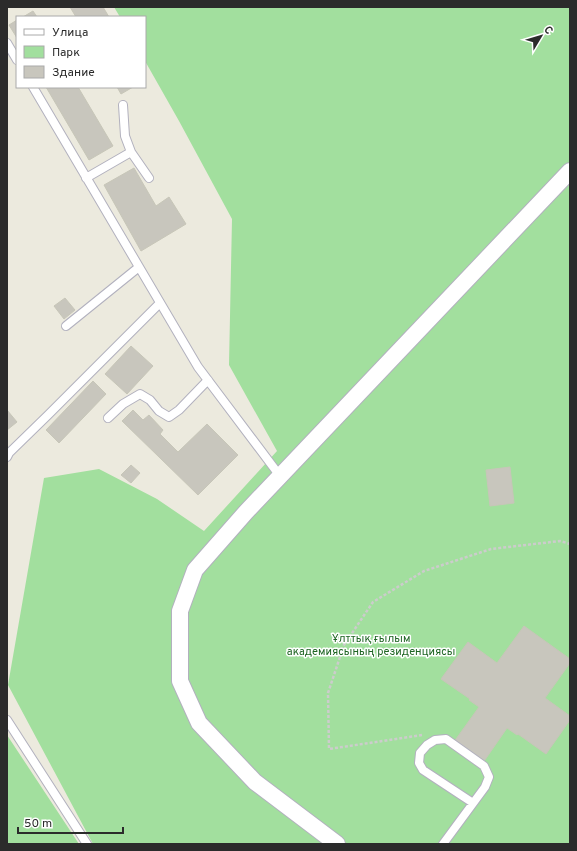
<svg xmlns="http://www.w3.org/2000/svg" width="577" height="851" font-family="Overpass,sans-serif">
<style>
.green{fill:#a2df9e}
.building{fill:#c8c6bd;stroke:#c7c6b8}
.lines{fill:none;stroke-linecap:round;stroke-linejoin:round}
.lane-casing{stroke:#b2b1be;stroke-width:10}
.street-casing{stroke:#b2b1be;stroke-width:18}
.path{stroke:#ccc;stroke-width:2.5;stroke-dasharray:3 2;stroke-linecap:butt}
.lane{stroke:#fff;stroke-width:8}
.street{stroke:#fff;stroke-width:16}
.labels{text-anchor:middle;stroke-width:3;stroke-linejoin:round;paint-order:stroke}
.park-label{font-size:11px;fill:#1e6523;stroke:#fff}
</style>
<rect width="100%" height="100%" fill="#eceade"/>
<path class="green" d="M114 7H570V844H93L8 685 44 478 99 469 157 499 204 531 277 451 229 365 232 219 179 121 145 61V17H120Z
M7 735 79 844H7Z"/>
<path class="building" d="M70 7H103L109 17H76Z
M33 11 37 17H23Z
M17 20V38L9 25Z
M46 87H78L113 146 89 160Z
M117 87H133L121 94Z
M134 168 156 206 169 197 186 224 141 251 104 185Z
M65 298 75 310 64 319 54 306Z
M131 346 153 366 127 394 105 374Z
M93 381 106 394 59 443 46 430Z
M7 410 17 422 7 430Z
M133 410 143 420 149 415 163 430 160 434 178 452 207 424 238 455 198 495 122 421Z
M131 465 140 473 131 483 121 475Z
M510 467 514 503 490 506 486 470Z
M524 626 570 659V663L545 698 570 716V720L546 754 518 734 517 735 507 728 480 767 451 746 479 707 469 700 470 699 441 679 468 642 497 663Z"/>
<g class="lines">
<defs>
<path id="lane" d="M7 43 17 60
M33 87 198 367 280 476
M131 152 149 178
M86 178 131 152 125 136 123 105
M66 326 139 267
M108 418 123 404 140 394 150 400 159 411 169 417 179 410 208 380
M7 457 9 453 48 415 160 303
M7 720 87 844
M443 844 485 787 489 777 484 766 446 739 435 740 427 745 420 753 419 763 423 770 473 803"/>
<path id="street" d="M337 844 255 782 199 723 180 681V611L195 570 246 512 570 171"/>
</defs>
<use href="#lane" class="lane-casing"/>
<use href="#street" class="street-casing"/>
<path class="path" d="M422 735 329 749 328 693 344 645 373 602 424 571 491 549 560 541 570 544"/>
<use href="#lane" class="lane"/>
<use href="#street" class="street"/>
</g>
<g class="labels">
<g class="park-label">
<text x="371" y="642">Ұлттық ғылым<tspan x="371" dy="13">академиясының резиденциясы</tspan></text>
</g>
</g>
<rect width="577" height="851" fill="none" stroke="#2b2b2b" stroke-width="16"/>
<rect x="16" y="16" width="130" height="72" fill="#ffffff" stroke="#aaaaaa"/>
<rect x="24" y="29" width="20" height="6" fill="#ffffff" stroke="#aaaaaa"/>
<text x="52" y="36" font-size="12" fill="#2b2b2b">Улица</text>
<rect x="24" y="46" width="20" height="12" fill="#a2df9e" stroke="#aaaaaa"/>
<text x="52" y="56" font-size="12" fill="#2b2b2b">Парк</text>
<rect x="24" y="66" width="20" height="12" fill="#c8c6bd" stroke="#aaaaaa"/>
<text x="52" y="76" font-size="12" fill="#2b2b2b">Здание</text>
<g transform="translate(541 36) rotate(52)" stroke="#ffffff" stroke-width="3" paint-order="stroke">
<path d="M0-3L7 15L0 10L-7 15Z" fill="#2b2b2b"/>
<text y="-6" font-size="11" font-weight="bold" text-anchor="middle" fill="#2b2b2b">С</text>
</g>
<path d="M18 827v6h105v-6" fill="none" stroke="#2b2b2b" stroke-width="2"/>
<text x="24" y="827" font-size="12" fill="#2b2b2b" stroke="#ffffff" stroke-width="3" paint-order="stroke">50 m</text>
</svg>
